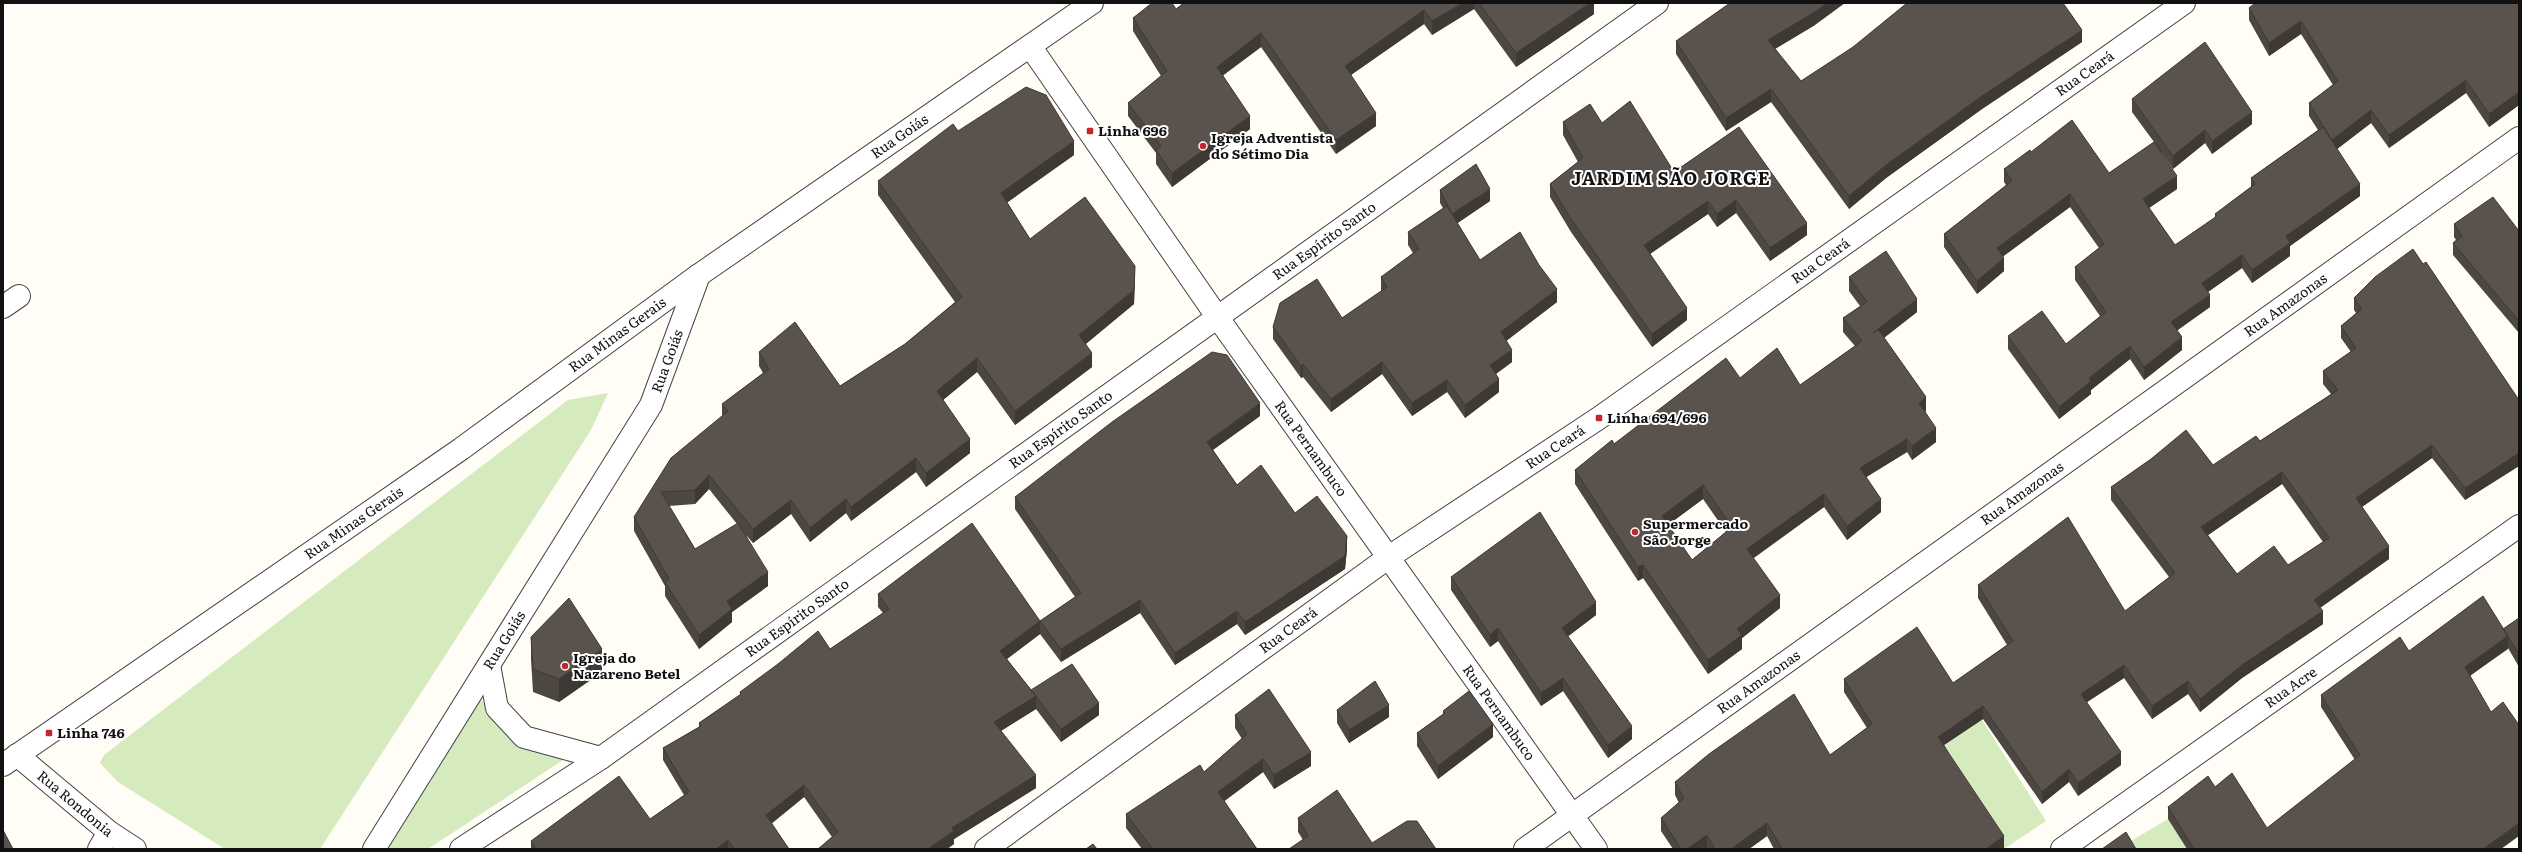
<svg xmlns="http://www.w3.org/2000/svg" width="2522" height="852" font-family="Literata,serif">
<style>
.green{fill:#d5ebbd}
.lines{fill:none;stroke-linecap:round;stroke-linejoin:round}
.minor-casing{stroke:#444;stroke-width:24}
.minor{stroke:#fff;stroke-width:22}
.wall{fill:#4d4742;fill-rule:evenodd}
.shaded-wall{fill:#3f3936}
.building{fill:#5a524d;stroke:#3f3936;fill-rule:evenodd}
.poi-dot{fill:#c4262e;stroke:#fff;stroke-width:1.5}
.labels{text-anchor:middle;stroke-width:4;stroke-linejoin:round;paint-order:stroke}
.street-label{font-size:14px;fill:#111;stroke:#fff}
.poi-label{font-size:14px;font-weight:bold;fill:#111;stroke:#fff;text-anchor:start}
.district-label{font-size:18px;font-weight:bold;letter-spacing:1px;fill:#111;stroke:#fff}
</style>
<rect width="100%" height="100%" fill="#fffdf5"/>
<path class="green" d="M608 393 591 430 320 849H225L118 782 100 763 104 755 568 400Z
M476 694 527 750 569 756 428 849H384Z
M1982 720 2046 821 2004 849 1938 749Z
M2168 819 2187 849H2129L2126 844Z"/>
<g class="lines">
<defs>
<g id="minor">
<path id="s1" d="M1030 46 1218 318 1596 849"/>
<path d="M3 307 19 296"/>
<path d="M489 665 497 708 524 737 601 758"/>
<path id="s2" d="M17 755 109 832 135 849"/>
<path id="s3" d="M3 765 461 449 699 275 1092 3"/>
<path d="M99 849 109 832"/>
<path id="s4" d="M374 849 651 405 699 275"/>
<path id="s5" d="M461 849 601 758 1657 3"/>
<path id="s6" d="M986 849 1389 557 1599 418 2184 3"/>
<path id="s7" d="M1525 849 2519 138"/>
<path id="s8" d="M2062 849 2519 526"/>
</g>
</defs>
<use href="#minor" class="minor-casing"/>
<use href="#minor" class="minor"/>
</g>
<path class="wall" d="M1184 3H1594V14L1516 67 1474 9 1432 35 1424 24 1351 75 1376 126 1336 154 1261 47 1223 75 1250 129 1172 187 1156 164V153L1128 116V103L1161 76 1133 31V18L1176 9Z
M2519 3V105L2489 127 2466 93 2389 148 2371 123 2337 149 2360 196 2290 246V256L2252 283 2242 268 2208 292 2210 307 2177 330 2182 350 2144 380 2130 359 2091 390V394L2059 419 2008 349V336L2066 344 2100 316 2075 280V267L2099 248 2070 207 2003 256 2004 271 1977 294 1944 247V234L2006 185 2004 182V169L2031 152 2109 173 2154 142 2132 112V99L2252 124 2212 154 2205 143 2173 169 2161 152 2177 189 2149 208 2175 245 2215 218V214L2251 187V178L2318 130 2309 116V103L2333 85 2301 34 2269 56 2249 20V8Z
M1815 25 1775 49 1801 81 2082 42 1982 109 1886 178 1849 209 1771 102 1726 131 1676 54V41Z
M1563 122 1602 123 1674 172 1739 127 1807 235 1770 261 1736 213 1717 227 1708 214 1650 254 1687 320 1652 347 1571 232 1550 197V184L1578 162 1563 135Z
M958 131 1074 155 1007 202 1030 239 1135 280 1134 304 1086 344 1092 367 1015 425 977 372 943 400 970 453 926 487 916 472 851 521 846 513 810 542 791 514 753 543 746 535 768 586 732 612V622L699 649 665 596V586L634 531V517L722 416V404L763 373 759 366V352L840 386 905 344 955 302 878 195V181ZM709 489 737 524 695 549 669 506 695 504Z
M1440 190 1490 201 1457 223 1480 260 1557 302 1506 341 1512 362 1496 374 1499 392 1465 418 1447 392 1412 416 1382 374 1331 412 1303 377 1301 378 1273 339V327L1342 318 1381 291V277L1413 253 1408 245V232L1443 208 1440 203Z
M2454 224 2519 231V333L2453 255V243L2456 240 2454 237Z
M1849 277 1917 312 1884 338 1926 411 1925 412 1936 442 1912 460 1907 452 1866 477 1881 512 1847 540 1824 507 1753 558 1780 608 1742 638V649L1708 674 1643 578 1638 581 1575 484V470L1614 444 1740 378 1800 385 1855 346 1843 332V318L1860 306 1849 291ZM1703 499 1726 532 1692 560 1668 525Z
M2354 298 2519 400V466L2465 500 2432 458 2362 507 2389 559 2320 608 2323 624 2242 678 2200 712 2188 694 2152 719 2124 678 2087 702 2121 765 2078 796 2069 782 2042 804 1983 719 1944 745 2004 849H1774L1767 836 1749 849H1707V848L1705 849H1673L1661 831V818L1679 803 1675 795V782L1830 755 1867 728 1844 692V679L1953 683 2007 645 1978 598V585L2125 611 2169 577 2111 500V487L2213 465 2260 441 2331 394 2323 384V371L2351 352 2341 338V326L2356 313 2354 310ZM2282 484 2323 542 2288 565 2237 574 2208 535Z
M1260 416 1213 450 1237 485 1295 513 1347 549 1345 569 1245 635 1237 624 1175 665 1140 613 1061 662 1040 634 1007 659 1031 690 1099 715 1061 742 1036 709 1001 731 1036 788 954 839V844L947 849H818L832 837 804 797 771 824 789 849H531V841L650 819 684 795 663 760V748L699 727V723L740 696V692L830 649 883 613 878 607V594L1040 621 1075 597 1015 509V497Z
M1451 577 1596 615 1568 636 1632 739 1608 758 1563 691 1541 706 1498 641 1490 647 1451 590Z
M2519 618V667L2508 648 2470 676 2501 849H2187L2168 819V807L2215 787 2267 828 2355 760 2321 707V695L2409 651 2503 629Z
M531 637 602 672 559 702 533 692 531 659Z
M1337 710 1389 717 1349 743 1337 723Z
M1443 711 1493 737 1438 779 1417 746V733L1443 714Z
M1235 715 1311 766 1274 789 1263 772 1224 801 1257 849H1142L1126 828V814L1204 772 1242 739 1235 728Z
M1298 818 1372 843 1303 840 1298 832Z"/>
<path class="shaded-wall" d="M1463 3H1474V9L1432 35V21Z
M1590 3H1594V14L1516 67V53Z
M1827 3H1845L1815 25 1768 53V40Z
M1424 10V24L1345 79V66Z
M2301 21V34L2269 56V43Z
M2082 30V42L1982 109 1886 178 1849 209V196L1886 165 1982 96Z
M1261 33V47L1217 80V67Z
M2466 80V93L2389 148V135Z
M1771 89V102L1726 131V118Z
M2519 92V105L2489 127V114Z
M2371 110V123L2332 153V140Z
M2252 112V124L2212 154V141Z
M1376 113V126L1336 154V140Z
M1250 116V129L1172 187V173Z
M2205 130V143L2173 169V156Z
M1074 141V155L1001 207V193Z
M2177 176V189L2143 212V199Z
M2360 184V196L2290 246V256L2252 283V270L2286 236Z
M1490 189V201L1452 227V214Z
M2070 194V207L1997 261V248Z
M1736 200V213L1717 227V214Z
M1708 201V214L1644 258V245Z
M1807 223V235L1770 261V248Z
M2242 255V268L2202 296V283Z
M2004 258V271L1977 294V281Z
M1135 266 1134 304 1079 349V335Z
M1557 289V302L1501 345V332Z
M2210 295V307L2171 335V322Z
M1917 299V312L1873 346V333Z
M1687 308V320L1652 347V334Z
M2182 337V350L2144 380V367Z
M2130 346V359L2091 390V394L2059 419V407L2089 378Z
M1512 350V362L1490 378V365Z
M1092 353V367L1015 425V411Z
M977 358V372L937 405V391Z
M1382 362V374L1331 412V399Z
M1303 364V377L1301 378V366Z
M1499 379V392L1465 418V405Z
M1447 380V392L1412 416V403Z
M1926 397V411L1919 416V403Z
M1260 403V416L1207 454V442Z
M1936 428V442L1912 460V446Z
M970 439V453L926 487V473Z
M1907 439V452L1860 481V468Z
M2432 445V458L2356 511V498Z
M2519 453V466L2465 500V488Z
M916 458V472L851 521V507Z
M2282 472V484L2201 540V527Z
M709 475V489L695 504V490Z
M1703 485V499L1662 529V516Z
M1824 494V507L1747 563V549Z
M846 499V513L810 542V528Z
M1881 499V512L1847 540V526Z
M791 500V514L753 543V529Z
M1347 536V549L1345 569 1245 635V622Z
M2389 546V559L2314 612V600Z
M1643 565V578L1638 581V567Z
M768 572V586L732 612V622L699 649V635L727 601Z
M1780 595V608L1742 638V649L1708 674V660L1737 629Z
M1140 600V613L1061 662V649Z
M1596 602V615L1562 641V628Z
M1237 611V624L1175 665V653Z
M2323 611V624L2242 678 2200 712V699L2242 665Z
M1040 621V634L1000 664V651Z
M1498 628V641L1490 647V635Z
M2508 636V649L2465 679V667Z
M602 649V672L559 702V679Z
M2124 665V678L2081 706V694Z
M1563 678V691L1541 706V693Z
M2188 681V694L2152 719V706Z
M1036 696V709L994 735V722Z
M1099 703V715L1061 742V729Z
M1389 705V717L1349 743V730Z
M1983 706V719L1938 749V737Z
M1493 724V737L1438 779V766Z
M1632 726V739L1608 758V745Z
M1311 752V766L1274 789V775Z
M2121 752V765L2078 796V783Z
M1263 759V772L1218 806V792Z
M2069 769V782L2042 804V792Z
M1036 775V788L954 839V844L947 849H928L952 828Z
M804 785V797L766 828V815Z
M1767 823V836L1749 849H1731Z
M2519 823V836L2501 849H2483Z
M1707 835V848L1705 849H1687Z
M2004 836V849H1986Z
M728 840V849H716Z"/>
<path class="building" d="M1152 3H1172L1176 9 1184 3H1463L1432 21 1424 10 1345 66 1376 113 1336 140 1261 33 1217 67 1250 116 1172 173 1156 150 1161 146 1128 103 1167 71 1133 18Z
M1479 3H1590L1516 53Z
M1730 3H1827L1815 12 1768 40 1801 81 1853 47 1907 3H2063L2082 30 1982 96 1886 165 1849 196 1771 89 1726 118 1676 41Z
M2255 3H2519V92L2489 114 2466 80 2389 135 2371 110 2332 140 2309 103 2338 81 2301 21 2269 43 2249 8Z
M2205 42 2252 112 2212 141 2205 130 2173 156 2132 99Z
M1026 87 1046 95 1074 141 1001 193 1030 239 1085 197 1135 266 1134 290 1079 335 1092 353 1015 411 977 358 937 391 970 439 926 473 916 458 851 507 846 499 810 528 791 500 753 529 709 475 695 490 661 492 695 549 738 523 768 572 727 601 732 609 699 635 665 582 669 579 634 517 671 458 728 411 722 404 769 369 759 352 795 322 840 386 905 344 962 297 878 181 953 124 958 131Z
M1630 101 1674 172 1739 127 1807 223 1770 248 1736 200 1717 214 1708 201 1644 245 1687 308 1652 334 1571 219 1550 184 1583 158 1563 122 1590 104 1602 123Z
M2072 120 2109 173 2154 142 2177 176 2143 199 2175 245 2217 216 2215 214 2255 184 2251 178 2323 127 2360 184 2286 236 2290 243 2252 270 2242 255 2202 283 2210 295 2171 322 2182 337 2144 367 2130 346 2089 378 2091 381 2059 407 2008 336 2042 311 2066 344 2106 312 2075 267 2104 244 2070 194 1997 248 2004 258 1977 281 1944 234 2012 181 2004 169 2030 150 2031 152Z
M1476 164 1490 189 1452 214 1440 190Z
M2493 197 2519 231V321L2453 243 2462 236 2454 224Z
M1447 206 1480 260 1520 232 1539 265 1557 289 1501 332 1512 350 1490 365 1499 379 1465 405 1447 380 1412 403 1382 362 1331 399 1303 364 1301 366 1273 327 1280 303 1317 279 1342 318 1387 287 1381 277 1419 249 1408 232Z
M2413 249 2423 264 2426 262 2519 400V453L2465 488 2432 445 2356 498 2389 546 2314 600 2323 611 2242 665 2200 699 2188 681 2152 706 2124 665 2081 694 2121 752 2078 783 2069 769 2042 792 1983 706 1938 737 2004 836 1986 849H1782L1767 823 1731 849H1715L1707 835 1687 849H1681L1661 818 1684 798 1675 782 1709 754 1794 694 1830 755 1872 724 1844 679 1917 627 1953 683 2013 641 1978 585 2068 517 2125 611 2175 573 2111 487 2151 459 2186 430 2213 465 2256 436 2260 441 2338 390 2323 371 2356 348 2341 326 2362 309 2354 298 2375 277ZM2282 472 2329 538 2288 565 2274 546 2237 574 2201 527Z
M1886 251 1917 299 1873 333 1878 329 1926 397 1919 403 1936 428 1912 446 1907 439 1860 468 1881 499 1847 526 1824 494 1747 549 1780 595 1737 629 1742 635 1708 660 1643 565 1638 567 1575 470 1612 440 1614 444 1726 358 1740 378 1777 348 1800 385 1862 341 1843 318 1867 302 1849 277ZM1703 485 1732 527 1692 560 1662 516Z
M1212 352 1227 355 1260 403 1207 442 1237 485 1261 465 1295 513 1317 496 1347 536 1345 556 1245 622 1237 611 1175 653 1140 600 1061 649 1040 621 1081 593 1015 497 1112 422Z
M1540 512 1596 602 1562 628 1632 726 1608 745 1563 678 1541 693 1498 628 1490 635 1451 577Z
M972 523 1040 621 1000 651 1036 696 994 722 1036 775 952 828 954 831 928 849H818L838 832 804 785 766 815 789 849H734L728 840 716 849H536L531 841 619 776 650 819 689 792 663 748 701 726 699 723 741 694 740 692 778 664 818 631 830 649 889 609 878 594Z
M2483 596 2508 636 2465 667 2491 712 2503 702 2519 725V823L2483 849H2194L2168 807 2208 776 2215 787 2232 773 2267 828 2360 755 2321 695 2400 637 2409 651Z
M569 598 602 649 559 679 533 669 531 637Z
M2519 618V654L2503 629Z
M1072 664 1099 703 1061 729 1031 690Z
M1375 681 1389 705 1349 730 1337 710Z
M1269 689 1311 752 1274 775 1263 759 1218 792 1257 849H1153L1126 814 1200 765 1204 772 1247 734 1235 715Z
M1469 691 1493 724 1438 766 1417 733 1445 713 1443 711Z
M1337 790 1372 843 1407 821H1417L1436 849H1289L1308 836 1298 818Z
M3 830 13 849H3Z
M2126 832 2136 849H2102Z
M1093 844 1097 849H1086Z"/>
<g class="poi-dot">
<rect x="1086" y="127" width="8" height="8" rx="2"/>
<circle cx="1203" cy="146" r="4"/>
<rect x="1595" y="414" width="8" height="8" rx="2"/>
<circle cx="1635" cy="532" r="4"/>
<circle cx="565" cy="666" r="4"/>
<rect x="45" y="729" width="8" height="8" rx="2"/>
</g>
<g class="labels">
<g class="street-label">
<text dy="5" stroke="none"><textPath href="#s6" startOffset="1345">Rua Ceará</textPath></text>
<text dy="5" stroke="none"><textPath href="#s3" startOffset="1095">Rua Goiás</textPath></text>
<text dy="5" stroke="none"><textPath href="#s5" startOffset="1056">Rua Espírito Santo</textPath></text>
<text dy="5" stroke="none"><textPath href="#s6" startOffset="1021">Rua Ceará</textPath></text>
<text dy="5" stroke="none"><textPath href="#s7" startOffset="935">Rua Amazonas</textPath></text>
<text dy="5" stroke="none"><textPath href="#s3" startOffset="750">Rua Minas Gerais</textPath></text>
<text dy="5" stroke="none"><textPath href="#s4" startOffset="570">Rua Goiás</textPath></text>
<text dy="5" stroke="none"><textPath href="#s5" startOffset="732">Rua Espírito Santo</textPath></text>
<text dy="5" stroke="none"><textPath href="#s6" startOffset="697">Rua Ceará</textPath></text>
<text dy="5" stroke="none"><textPath href="#s1" startOffset="491">Rua Pernambuco</textPath></text>
<text dy="5" stroke="none"><textPath href="#s7" startOffset="611">Rua Amazonas</textPath></text>
<text dy="5" stroke="none"><textPath href="#s3" startOffset="426">Rua Minas Gerais</textPath></text>
<text dy="5" stroke="none"><textPath href="#s5" startOffset="408">Rua Espírito Santo</textPath></text>
<text dy="5" stroke="none"><textPath href="#s6" startOffset="373">Rua Ceará</textPath></text>
<text dy="5" stroke="none"><textPath href="#s4" startOffset="246">Rua Goiás</textPath></text>
<text dy="5" stroke="none"><textPath href="#s7" startOffset="287">Rua Amazonas</textPath></text>
<text dy="5" stroke="none"><textPath href="#s8" startOffset="280">Rua Acre</textPath></text>
<text dy="5" stroke="none"><textPath href="#s1" startOffset="815">Rua Pernambuco</textPath></text>
<text dy="5" stroke="none"><textPath href="#s2" startOffset="76">Rua Rondonia</textPath></text>
</g>
<g class="poi-label">
<text x="1098" y="136">Linha 696</text>
<text x="1211" y="143">Igreja Adventista<tspan x="1211" dy="16">do Sétimo Dia</tspan></text>
<text x="1607" y="423">Linha 694/696</text>
<text x="1643" y="529">Supermercado<tspan x="1643" dy="16">São Jorge</tspan></text>
<text x="573" y="663">Igreja do<tspan x="573" dy="16">Nazareno Betel</tspan></text>
<text x="57" y="738">Linha 746</text>
</g>
<g class="district-label">
<text x="1671" y="185">JARDIM SÃO JORGE</text>
</g>
</g>
<rect width="2522" height="852" fill="none" stroke="#111111" stroke-width="8"/>
</svg>
